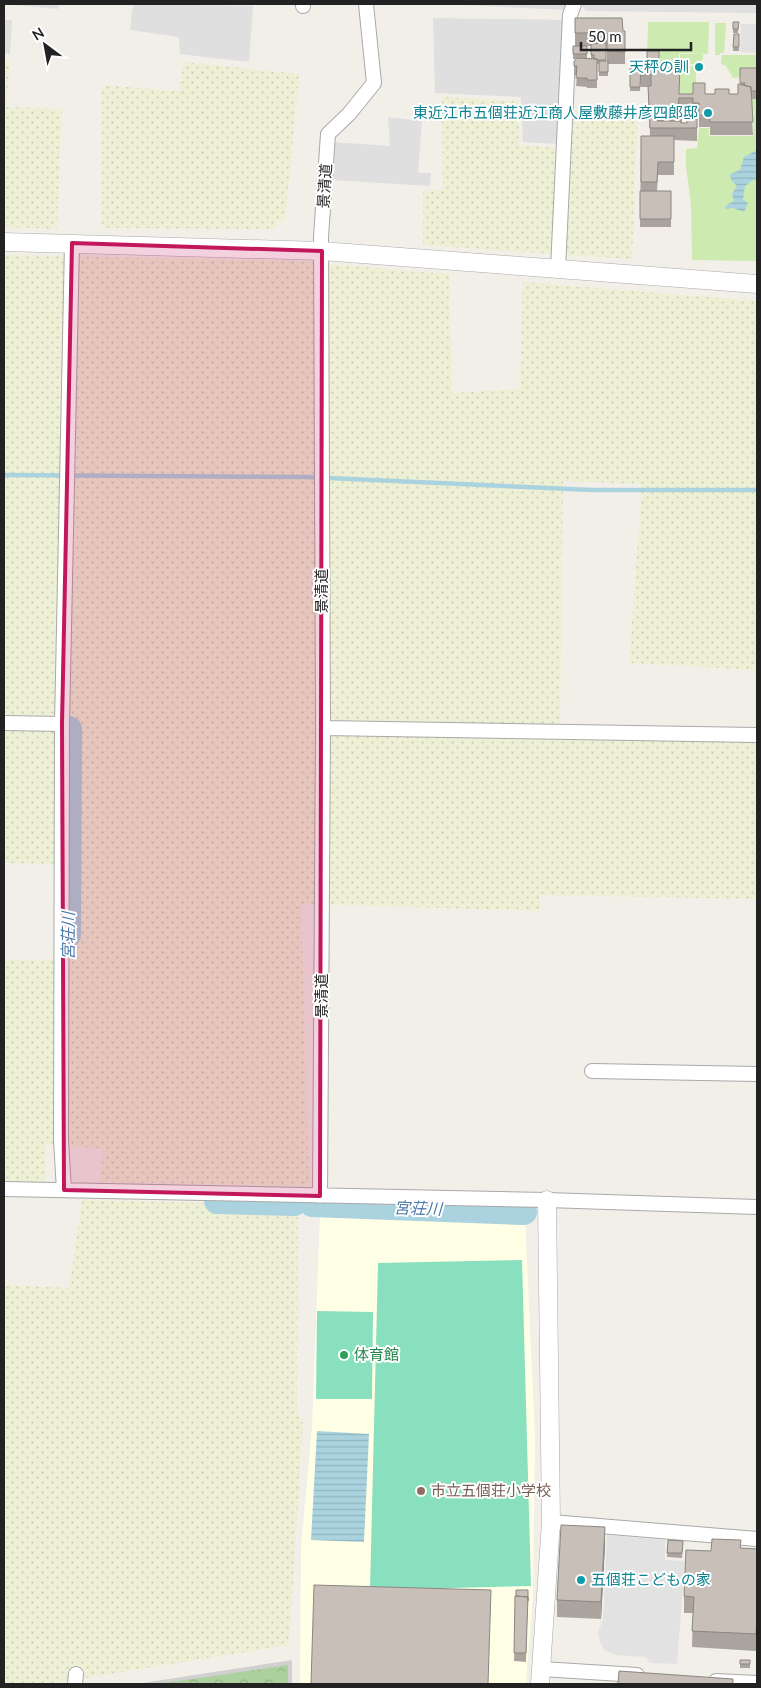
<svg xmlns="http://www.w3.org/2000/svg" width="761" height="1688" font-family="Lato,'Noto Sans JP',sans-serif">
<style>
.residential{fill:#e0dfdf}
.education{fill:#ffffe5}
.religious{fill:#d0d0d0}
.farmland{fill:url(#farmland-dots)}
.forest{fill:url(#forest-crowns)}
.garden{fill:#cdebb0}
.pitch{fill:#88e0be}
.parking{fill:#e2e2e2}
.water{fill:url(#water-rules)}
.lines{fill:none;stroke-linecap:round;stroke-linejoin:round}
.stream{stroke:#aad3df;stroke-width:4.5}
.river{stroke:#aad3df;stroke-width:26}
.minor-casing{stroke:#a9a9a9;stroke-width:16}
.tertiary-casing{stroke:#a9a9a9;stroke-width:19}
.minor{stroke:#fff;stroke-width:14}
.tertiary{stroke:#fff;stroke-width:18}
.wall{fill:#aba49e;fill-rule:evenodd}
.shaded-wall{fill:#8b8681}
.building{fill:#c7bfb8;stroke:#8b8681}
.marked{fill:#c2185b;fill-opacity:0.2;stroke:#c2185b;stroke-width:4;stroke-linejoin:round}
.culture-dot{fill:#0f9aa8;stroke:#fff;stroke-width:2}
.leisure-dot{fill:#2e9e5b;stroke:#fff;stroke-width:2}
.education-dot{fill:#8d6e63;stroke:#fff;stroke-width:2}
.labels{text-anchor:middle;stroke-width:4;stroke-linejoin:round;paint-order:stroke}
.culture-label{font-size:15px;fill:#0d838f;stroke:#fff;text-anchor:end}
.street-label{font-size:15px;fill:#222;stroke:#fff}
.leisure-label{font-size:15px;fill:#27864d;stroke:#fff;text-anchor:start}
.education-label{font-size:15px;fill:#785e54;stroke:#fff;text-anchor:start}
.water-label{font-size:16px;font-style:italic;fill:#4a7aab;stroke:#fff}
</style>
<defs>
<pattern id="farmland-dots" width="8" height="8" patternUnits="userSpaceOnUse" patternTransform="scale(1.25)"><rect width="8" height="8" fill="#eef0d5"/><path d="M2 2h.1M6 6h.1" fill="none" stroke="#ccceb7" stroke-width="1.8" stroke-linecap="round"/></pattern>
<pattern id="forest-crowns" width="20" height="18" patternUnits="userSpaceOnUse" patternTransform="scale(1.25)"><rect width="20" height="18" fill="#add19e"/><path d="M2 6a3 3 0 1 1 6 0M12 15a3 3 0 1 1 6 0" fill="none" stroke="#95b388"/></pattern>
<pattern id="water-rules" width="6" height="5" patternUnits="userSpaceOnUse" patternTransform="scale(1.25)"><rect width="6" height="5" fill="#aad3df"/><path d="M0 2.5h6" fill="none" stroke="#92b5bf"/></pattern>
</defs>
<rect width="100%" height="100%" fill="#f2efe9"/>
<path class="residential" d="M4 4H59L58 9Z
M133 4 253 6 249 62 180 54 179 37 130 30Z
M442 4H567L566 10Z
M580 4H757V13L586 11Z
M433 18 567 20 559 144 523 142 521 97 435 93Z
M4 20H12L10 54H4Z
M388 117 422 121 418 173H431L430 186 332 180V142L390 146Z"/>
<path class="education" d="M320 1214 525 1219 535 1437 533 1593 526 1684H300L301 1547 312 1428Z"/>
<path class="religious" d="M292 1660V1684H136Z"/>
<path class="farmland" d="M4 59H10L6 107 62 109 57 229 4 227Z
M184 62 299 74 285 221 277 220 276 229 102 228V85L179 91Z
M442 97 519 101V145L559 148 554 254 423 245V191L443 189Z
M571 110H638L632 259 563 255Z
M4 255 291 261 449 274 452 393 520 389 523 282 757 301V670L629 663 642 484 563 481 560 737 757 741V899L539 895 540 911 301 904 309 1186 100 1182 104 1149 45 1144V1186L7 1181 4 1177V960H56L54 864 4 863Z
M82 1200 291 1205V1215L298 1217 297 1414 303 1423 289 1645 48 1684H4V1285L69 1288Z"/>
<path class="forest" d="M288 1665V1684H158Z"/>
<path class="garden" d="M648 22H709L708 54 679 53 678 64 647 62Z
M715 23H726L724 53H720V55H715Z
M680 54H703V60H701V64H680Z
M722 55H757V76L733 78 726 66 721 64Z
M660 65 696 66V92L680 105V70Z
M751 99H757V261L692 260 691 205 686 166V149L697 148 699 128H709V136H753L754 111 751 110Z"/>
<path class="pitch" d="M522 1260 531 1586 370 1590 378 1263Z
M317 1311 373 1312 372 1399H316Z"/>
<path class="parking" d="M741 24H757V53L740 52Z
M607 1535 665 1540V1560L685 1561 677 1664 650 1663 645 1657 617 1655 605 1651 600 1642 598 1632 603 1620Z"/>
<path class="water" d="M757 150V181L753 180 745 186 743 200 748 203 744 212 733 208 726 209 725 206 734 201 732 194 737 186 731 180 730 174 740 170 744 157Z
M317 1431 369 1434 364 1542 311 1540Z"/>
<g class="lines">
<path class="stream" d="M4 475 307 477 592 490H757"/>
<path class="river" d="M68 935 69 729
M217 1201 294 1203
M312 1204 524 1212"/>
<defs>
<path id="minor" d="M303 6V4
M558 269 570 15 574 4
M4 723 62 724
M323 728 757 735
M592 1071 757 1074
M4 1189 547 1200 757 1207
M64 1190 61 1141 62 724 72 243
M320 1196 323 728 321 237 328 134 349 114 374 83 366 4
M551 1522 757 1539
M542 1669 637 1675
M716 1681 757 1683
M75 1684 76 1674"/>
<path id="tertiary" d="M4 242 322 251 757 284
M540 1684 551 1522 547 1200"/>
</defs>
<use href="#minor" class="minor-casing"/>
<use href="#tertiary" class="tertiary-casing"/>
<use href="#minor" class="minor"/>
<use href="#tertiary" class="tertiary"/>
</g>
<path class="wall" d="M575 18 625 31V64H608V76H599V64H597V88H587V87L576 86 577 75H574V61L577 59H573V46H575ZM587 46H591V59L587 58ZM606 46H607V61H606Z
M739 22 738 33H733V29Z
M739 34V51H733V47Z
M659 65 680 94H738L740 84V68H757V99H751L753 135H710V127H699V116H697V141L674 140V175H658L657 191H671V227H640L641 136H650L648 87H641V75L640 91H630V66L641 70H647ZM682 111H693V115L687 123H682Z
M668 1540 683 1541 682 1558 667 1557Z
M605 1544 601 1619 557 1617V1600Z
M741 1548 757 1549 756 1651 692 1647 693 1613H684V1596L711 1551Z
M516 1590H528L526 1662 514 1661Z
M740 1660H750V1668H740Z"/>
<path class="shaded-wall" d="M605 1527V1544L601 1619V1602Z
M757 1615V1631L756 1651V1634Z"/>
<path class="building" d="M575 18H622L623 31H625V52L607 51V33H575Z
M733 22H739L738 29H733Z
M734 34H739V47H733Z
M606 43V60H597V59H594V55H591V44Z
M573 46H587V54H573Z
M647 51H659V65H680L679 94H693V83H705V94H715V89H729V94H738V84L751 87 753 122H710V115H699V103H693V98H679L678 109H682V115H676V119H668V111H657V121H681V123H687V115H697V128H650L648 86H651V74L641 75V70H647Z
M577 58 597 59V80H587V78H576L577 66H574V61Z
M599 61H608V72H599Z
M630 66H641L640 87H630Z
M740 68H757V91H751V87L744 85 745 83H740Z
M641 136H674V162H658L657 182H641Z
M640 191H671V219H640Z
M561 1525 605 1527 601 1602 557 1600Z
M712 1539 741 1540 740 1548 757 1549V1615L756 1634 692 1631 694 1597 684 1596 686 1550 711 1551Z
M668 1540 683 1541 682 1553H667Z
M314 1585 491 1590 488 1684H311Z
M516 1590H528V1601V1597L516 1596Z
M515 1596 528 1597 526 1653H514Z
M740 1660H750V1664H740Z
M619 1671 733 1679V1684H618Z"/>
<path class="marked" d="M72 243 322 251 320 1196 64 1190 62 724Z"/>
<g class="culture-dot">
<circle cx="699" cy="67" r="5"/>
<circle cx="708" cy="113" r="5"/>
<circle cx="581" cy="1580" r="5"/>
</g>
<circle class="leisure-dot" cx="344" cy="1355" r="5"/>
<circle class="education-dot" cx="421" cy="1491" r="5"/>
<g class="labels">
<g class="culture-label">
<text x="689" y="72">天秤の訓</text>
<text x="698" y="118">東近江市五個荘近江商人屋敷藤井彦四郎邸</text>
<text x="591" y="1585" text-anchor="start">五個荘こどもの家</text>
</g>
<g class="street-label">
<text transform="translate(325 186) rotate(-86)" y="5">景清道</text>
<text transform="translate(322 591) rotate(-90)" y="5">景清道</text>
<text transform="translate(322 996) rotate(-90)" y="5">景清道</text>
</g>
<g class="leisure-label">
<text x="354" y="1360">体育館</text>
</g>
<g class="education-label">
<text x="431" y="1496">市立五個荘小学校</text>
</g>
<g class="water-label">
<text transform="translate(68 936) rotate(-90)" y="6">宮荘川</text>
<text transform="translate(418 1208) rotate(2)" y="6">宮荘川</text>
</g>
</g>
<rect width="761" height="1688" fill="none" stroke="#222222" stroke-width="10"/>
<g transform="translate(45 45) rotate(328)" stroke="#ffffff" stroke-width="4" paint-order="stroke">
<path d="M0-4L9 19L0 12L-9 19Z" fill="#222222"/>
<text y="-8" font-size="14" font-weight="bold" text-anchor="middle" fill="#222222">N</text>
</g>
<path d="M581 42v8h110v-8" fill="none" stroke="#222222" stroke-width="2.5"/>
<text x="588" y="42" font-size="15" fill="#222222" stroke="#ffffff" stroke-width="4" paint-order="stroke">50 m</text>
</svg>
